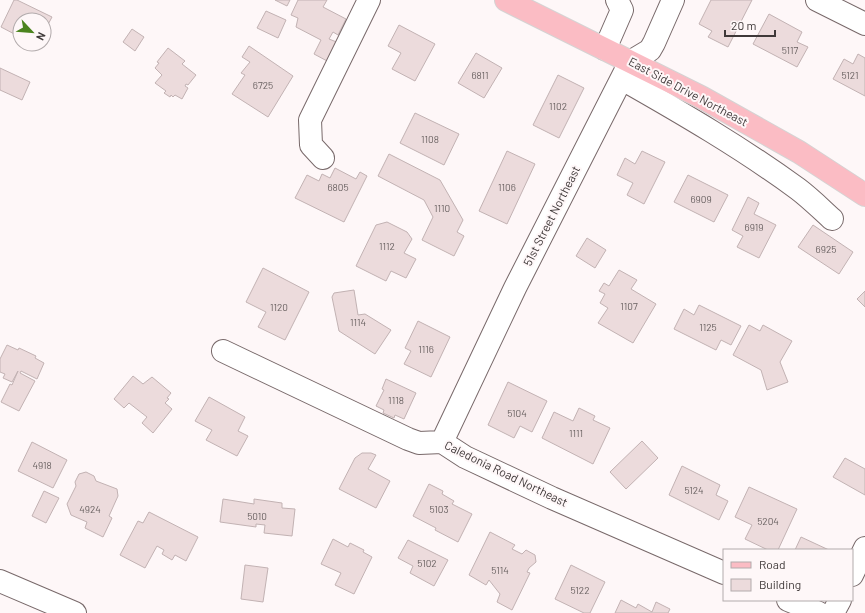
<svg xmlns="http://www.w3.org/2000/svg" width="865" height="613" font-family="Barlow,sans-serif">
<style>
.building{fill:#ecdbdc;stroke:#c2b2b3}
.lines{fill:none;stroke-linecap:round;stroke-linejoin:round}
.minor-casing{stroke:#78696a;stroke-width:24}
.major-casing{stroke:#d5d3d3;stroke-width:24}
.minor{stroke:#fff;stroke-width:22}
.major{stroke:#fbbcc4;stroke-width:22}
.labels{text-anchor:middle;stroke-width:4;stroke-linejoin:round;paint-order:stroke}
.number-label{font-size:10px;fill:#6a6262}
.street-label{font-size:12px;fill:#3f3939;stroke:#fef7f8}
</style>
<rect width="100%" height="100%" fill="#fef7f8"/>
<path class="building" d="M14 0H17L52 17 44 32V20H20V37L1 27Z
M275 0H290L287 6Z
M298 0H327L323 7 346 19 338 35 333 32 329 39 339 43 329 62 314 54 321 40 296 27 298 18 291 15Z
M711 0H752L728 47 708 37 712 31 699 24Z
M266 11 286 20 278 38 257 28Z
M769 14 802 32 797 42 808 47 797 67 753 44Z
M399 25 435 44 415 81 392 69 401 53 388 46Z
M132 29 144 37 135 51 123 42Z
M249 46 293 76 268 117 232 94 245 75 241 73 250 62 242 57Z
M168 48 185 61 182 64 196 75 188 85 186 84 185 86 188 88 182 99 175 95 173 97 171 95 170 97 164 93 166 91 155 83 162 75 155 68 159 63 157 62Z
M476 53 502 68 484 98 458 83Z
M858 54 865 58V96L833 79 844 59 853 64Z
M0 68 30 82 22 100 0 90Z
M558 75 584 88 559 138 533 125Z
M415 113 459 134 444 165 400 143Z
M507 151 535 164 507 224 479 211Z
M642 151 665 162 644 204 627 195 633 183 617 175 625 158 635 164Z
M389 154 440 180 463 220 457 232 464 236 454 256 422 240 433 217 424 200 378 176Z
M335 168 356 179 360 172 367 176 344 222 295 198 307 175 319 181 322 174 330 178Z
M688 175 728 195 714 222 674 202Z
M748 197 759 203 754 214 776 225 759 258 737 247 743 236 732 230Z
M387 222 407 232 412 239 404 253 416 259 406 278 391 271 386 281 356 266 376 225Z
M813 225 853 252 839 274 798 247Z
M587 238 606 250 595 268 576 256Z
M263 268 309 292 285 340 258 327 266 312 246 302Z
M619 270 637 280 631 289 656 304 633 343 598 323 608 308 600 303 605 294 599 291 604 283 609 286Z
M354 290 358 315 365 314 391 330 375 354 339 331 332 297 334 293Z
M865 291V307L857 299Z
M699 305 741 326 731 345 721 340 716 350 674 329 684 309 694 315Z
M418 321 450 337 431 377 404 364 411 351 405 348Z
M749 325 760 331 763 325 792 341 780 362 788 382 767 390 761 370 733 355Z
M7 345 18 350 19 348 36 356 35 358 44 363 37 379 21 371 20 373 35 381 19 411 1 402 10 384 12 385 18 371 12 382 3 378 5 374 0 372V359Z
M133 376 143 384 152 377 171 393 167 398 169 399 165 403 172 409 153 433 142 423 147 417 129 403 124 408 114 399Z
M386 379 416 393 404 419 395 415 394 418 383 413 384 410 376 406 384 390 382 389Z
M508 382 547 401 532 432 520 426 514 438 488 425Z
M209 397 245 417 238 431 248 436 237 456 206 440 212 430 195 421Z
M579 408 595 416 593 420 610 428 593 464 542 438 554 412 573 421Z
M642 441 658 458 626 489 610 472Z
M32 442 67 460 53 488 18 471Z
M362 453H371L376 455 368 469 390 481 376 508 339 489 355 458Z
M845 458 865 469V495L833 477Z
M682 466 720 485 716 495 728 501 719 520 669 495Z
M86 472 94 476 96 481 117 489 118 496 109 516 112 518 103 537 85 528 87 522 71 515 67 504 76 486 75 482 79 474Z
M429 484 443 491 442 494 454 501 452 504 472 514 458 542 435 530 436 528 413 516Z
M749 487 797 509 778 550H768L745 539 752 525 735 517Z
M44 491 59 498 46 523 32 516Z
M223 499 254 504V499L282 503V508L295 509 292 536 264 533 265 525 256 524V527L220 522Z
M149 512 198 537 186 561 175 555 172 560 162 554 164 550 157 546 145 568 120 555 138 521 143 523Z
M490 532 515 545 512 549 522 554 526 550 535 555 536 562 529 568 527 572 530 573 512 610 497 602 500 594 489 580 486 585 469 575Z
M801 537 829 550H795Z
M333 539 348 547 350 543 364 550 363 552 372 557 354 594 335 585 341 573 321 564Z
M408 540 448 560 434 586 410 573 413 566 398 558Z
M245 565 268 568 263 602 241 599Z
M571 565 605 582 590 613H584L555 599Z
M621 600 636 608 638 604 652 612 656 602 670 609 668 613H615Z"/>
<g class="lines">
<defs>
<path id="minor" d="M817 0 865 24
M605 49 622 10 617 0
M622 79C682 113 742 148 798 189 810 198 821 209 832 219
M323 158 311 145 310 120 369 0
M223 351 408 439 419 443 442 442 465 457 552 498 724 573
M442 442 515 288 630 62 650 50 654 43 673 0
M852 575 865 548
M0 581 75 613
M788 600 819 613
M833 613 840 600"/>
<path id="major" d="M506 0 701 97 799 152 865 195"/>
</defs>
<use href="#minor" class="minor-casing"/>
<use href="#major" class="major-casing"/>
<use href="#minor" class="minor"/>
<use href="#major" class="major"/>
</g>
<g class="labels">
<g class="number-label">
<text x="790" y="54">5117</text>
<text x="480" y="79">6811</text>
<text x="850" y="79">5121</text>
<text x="263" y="89">6725</text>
<text x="558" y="110">1102</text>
<text x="430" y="143">1108</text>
<text x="338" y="191">6805</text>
<text x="507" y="191">1106</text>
<text x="701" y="203">6909</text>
<text x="442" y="212">1110</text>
<text x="754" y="231">6919</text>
<text x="387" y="250">1112</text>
<text x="826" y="253">6925</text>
<text x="629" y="310">1107</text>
<text x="279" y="311">1120</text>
<text x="358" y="326">1114</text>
<text x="708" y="331">1125</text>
<text x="426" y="353">1116</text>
<text x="396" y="404">1118</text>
<text x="517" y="417">5104</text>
<text x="576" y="437">1111</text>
<text x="42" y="469">4918</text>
<text x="694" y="494">5124</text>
<text x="90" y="513">4924</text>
<text x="439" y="513">5103</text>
<text x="257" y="520">5010</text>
<text x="768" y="525">5204</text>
<text x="427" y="567">5102</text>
<text x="500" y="574">5114</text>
<text x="580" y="594">5122</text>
</g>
<g class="street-label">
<text transform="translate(688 92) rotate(28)" y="4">East Side Drive Northeast</text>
<text transform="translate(552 216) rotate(-63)" y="4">51st Street Northeast</text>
<text transform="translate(506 474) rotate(26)" y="4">Caledonia Road Northeast</text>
</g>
</g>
<rect x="723" y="549" width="130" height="52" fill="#fef7f8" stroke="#b2abac"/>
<rect x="731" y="562" width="20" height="6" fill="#fbbcc4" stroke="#b2abac"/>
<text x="759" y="569" font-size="12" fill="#3f3939">Road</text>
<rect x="731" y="579" width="20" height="12" fill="#ecdbdc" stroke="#b2abac"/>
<text x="759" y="589" font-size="12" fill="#3f3939">Building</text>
<g transform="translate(32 32) rotate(116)"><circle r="19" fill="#fef7f8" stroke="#b2abac"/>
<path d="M0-3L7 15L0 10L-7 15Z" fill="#4b841e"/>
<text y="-6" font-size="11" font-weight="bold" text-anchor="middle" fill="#3f3939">N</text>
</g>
<path d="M725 30v6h50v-6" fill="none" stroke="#3f3939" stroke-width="2"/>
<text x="731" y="30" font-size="12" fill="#3f3939" stroke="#fef7f8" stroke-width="3" paint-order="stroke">20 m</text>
</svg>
